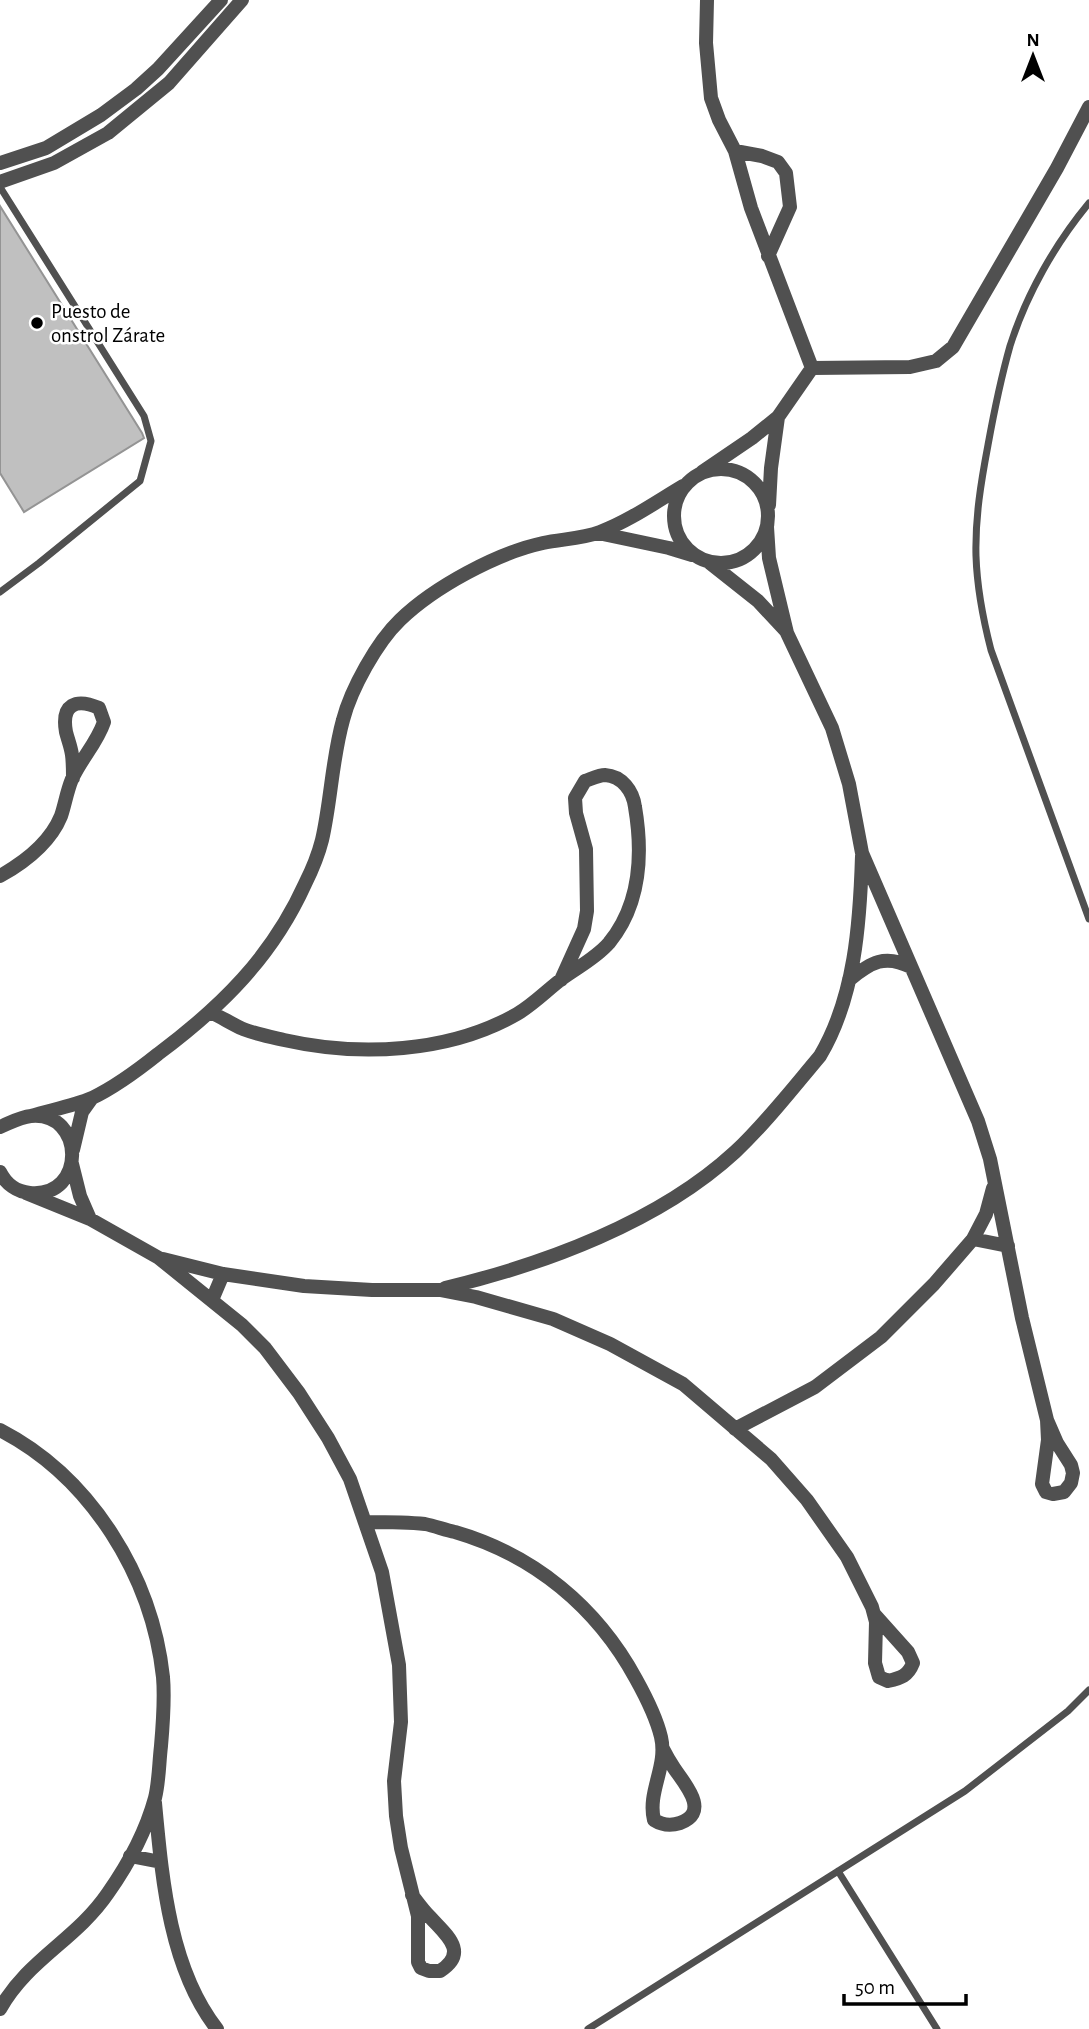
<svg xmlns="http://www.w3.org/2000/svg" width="1089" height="2029" font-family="'Alegreya Sans',sans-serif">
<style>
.building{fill:#c0c0c0;stroke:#949494;stroke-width:2}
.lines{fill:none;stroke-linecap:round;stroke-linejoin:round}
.lane{stroke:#505050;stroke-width:7}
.street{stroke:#505050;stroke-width:14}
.poi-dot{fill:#000;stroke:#fff;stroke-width:2.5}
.labels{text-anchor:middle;stroke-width:5;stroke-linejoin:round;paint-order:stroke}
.poi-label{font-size:21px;fill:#000;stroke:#fff;text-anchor:start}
</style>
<rect width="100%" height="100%" fill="#fff"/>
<path class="building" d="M0 206 142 433 144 438 24 512 0 473Z"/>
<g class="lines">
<path class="lane" d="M0 187 144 416 151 441 140 481 39 563 0 592
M1089 203C1055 244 1026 295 1010 346 1001 378 994 412 988 445 981 482 975 518 976 556 977 587 983 619 991 650L1089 919
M838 1871 937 2029
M588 2029 965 1791 1068 1711 1089 1690"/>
<path class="street" d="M735 151 762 156 778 162 786 173 790 207 768 256
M0 163 46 148 101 115 136 89 158 69 221 0
M0 182 54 163 108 133 169 83 242 0
M812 368 910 367 936 361 953 347 1057 168 1089 107
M674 516a47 47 0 1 1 94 0a47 47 0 1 1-94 0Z
M702 472 752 438 778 417 812 368 751 208 735 151 719 120 711 98 706 43 707 0
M769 505 771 468 778 417
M767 527 769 558 787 633 832 728 849 784 862 853 978 1121 990 1159 1022 1318 1047 1420 1057 1443 1071 1465 1073 1473 1071 1483 1064 1492 1053 1494 1046 1492 1042 1484 1048 1440 1047 1420
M598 533 669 548 692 555
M710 563 758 601 786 631
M0 876C25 862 50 843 61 816 65 804 67 791 72 779 81 759 97 743 104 722L99 708C76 698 61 704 66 732 68 740 71 747 72 755 73 762 73 770 73 778
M849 980C871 962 885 954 911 967
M210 1012C221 1017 232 1024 243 1029 256 1034 271 1037 284 1040 359 1057 449 1053 517 1014 534 1004 547 990 563 978 578 967 596 958 609 943 641 904 643 854 635 807 633 791 622 776 605 775 599 775 591 779 585 781L575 798 576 813 586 849 587 911 584 929 561 980
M31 1116C51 1110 73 1106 92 1098 115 1087 138 1070 158 1054 221 1007 272 957 305 884 312 870 318 856 322 840 331 801 332 759 343 720 351 689 377 642 400 620 434 587 497 553 543 543 561 539 582 539 600 532 629 521 656 502 683 486
M0 1127C10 1123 20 1117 31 1116 85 1111 87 1198 30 1193 17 1192 6 1184 0 1172
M73 1150 82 1112 92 1098
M72 1164 80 1196 90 1219
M26 1193 90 1219 159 1258 242 1325 265 1348 299 1393 328 1438 350 1479 382 1572 399 1665 401 1722 394 1781 396 1816 401 1848 418 1916V1962L421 1968 429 1971H440C470 1952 445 1934 430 1917 423 1910 418 1903 412 1895
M973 1239 1008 1246
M163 1259 223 1274 304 1286 372 1290H440L476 1297 553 1319 610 1344 683 1384 771 1459 807 1500 847 1557 872 1607 876 1622 875 1663 879 1677 888 1681C901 1678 908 1676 913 1663L908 1652 874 1614
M445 1288C545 1264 659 1222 735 1152 766 1123 793 1088 820 1056 855 997 860 923 862 856
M212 1300 223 1274
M735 1429 815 1387 881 1337 934 1284 973 1239 986 1214 993 1188
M0 1430C91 1477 152 1576 163 1677 165 1700 163 1723 161 1746 159 1763 159 1782 155 1798 146 1831 127 1866 108 1893 76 1940 28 1959 0 2009
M366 1522C386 1522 406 1522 425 1524 435 1526 445 1530 455 1532 534 1555 597 1607 636 1679 646 1697 656 1716 661 1737 668 1766 647 1792 654 1820 662 1825 671 1826 680 1823 711 1812 684 1783 674 1768 670 1762 666 1755 663 1749
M155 1803C162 1877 169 1968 217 2029
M130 1856 161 1862"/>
</g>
<circle class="poi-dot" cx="37" cy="323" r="7"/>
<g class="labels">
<g class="poi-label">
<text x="51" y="318">Puesto de<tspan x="51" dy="24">onstrol Zárate</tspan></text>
</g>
</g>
<g transform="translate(1033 56)" stroke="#ffffff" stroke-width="5" paint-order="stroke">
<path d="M0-5L12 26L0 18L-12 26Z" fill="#000000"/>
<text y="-10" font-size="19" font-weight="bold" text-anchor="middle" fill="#000000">N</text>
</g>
<path d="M844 1994v10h122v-10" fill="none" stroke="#000000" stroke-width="3.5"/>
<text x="855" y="1994" font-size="21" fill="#000000" stroke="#ffffff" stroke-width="5" paint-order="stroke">50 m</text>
</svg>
